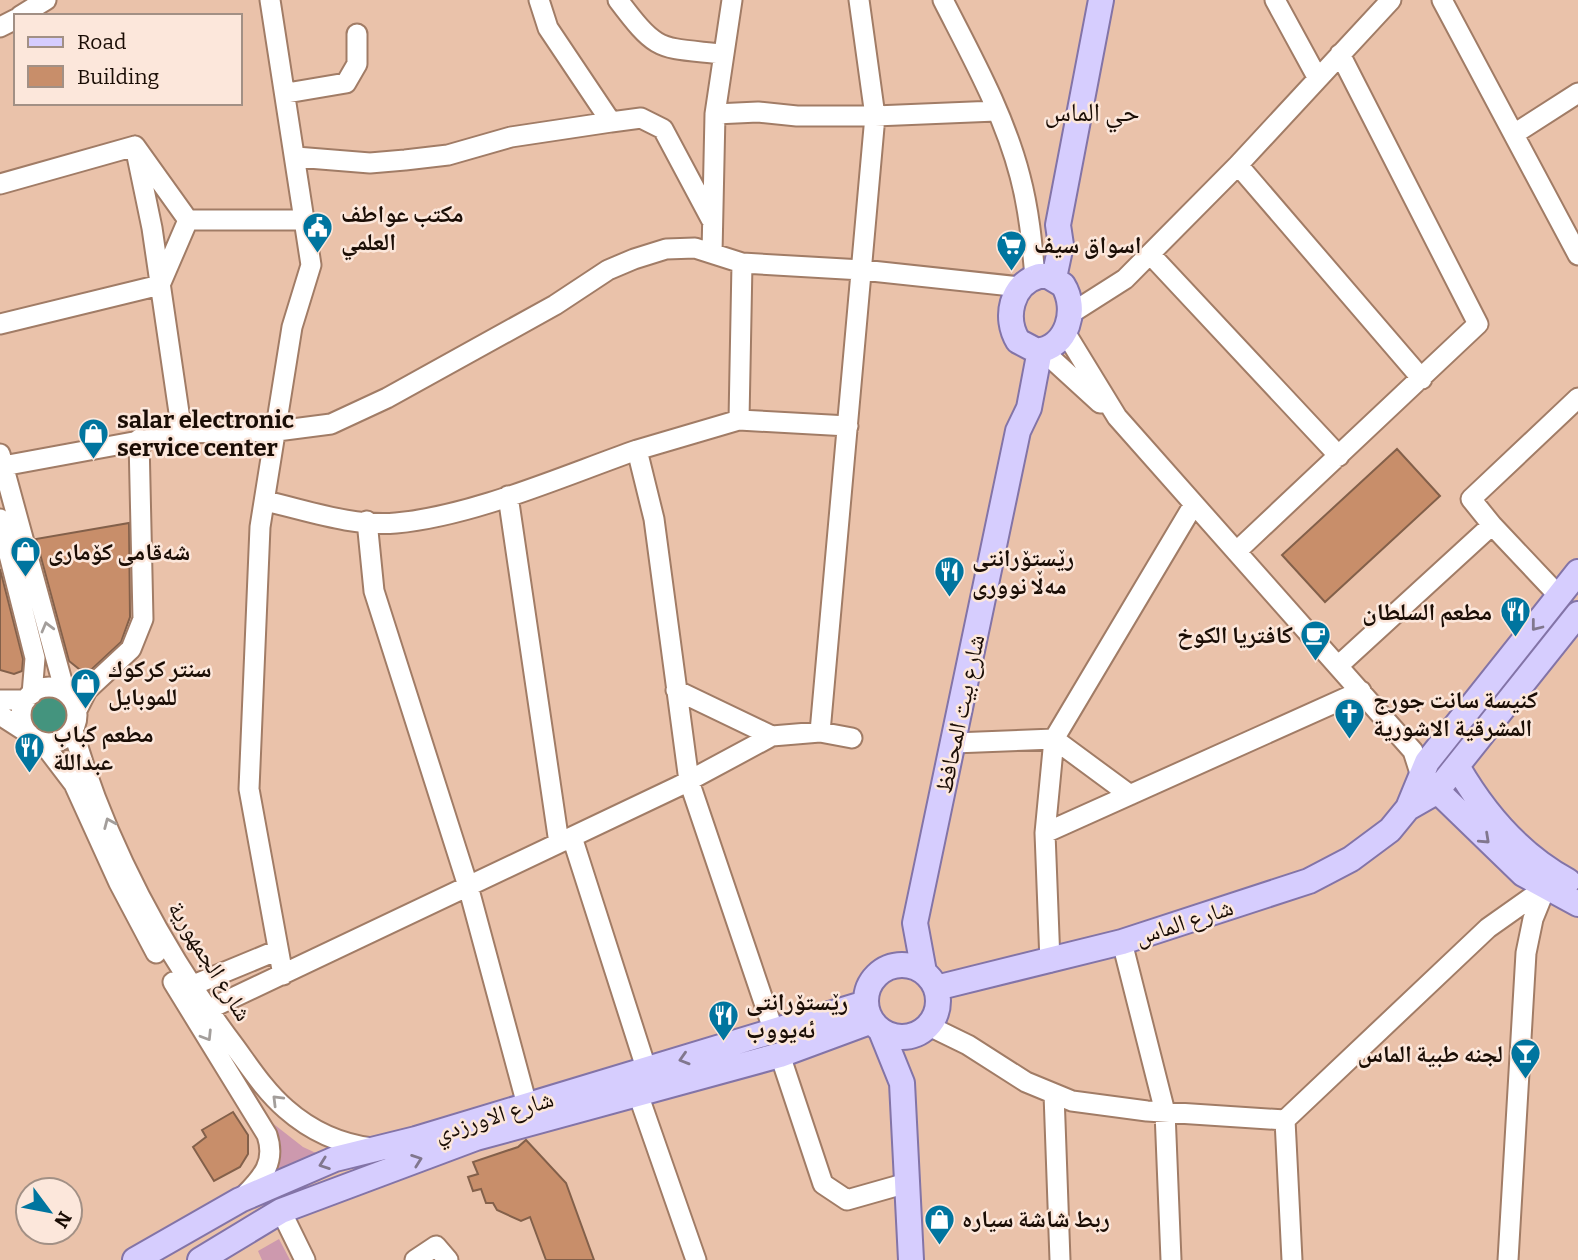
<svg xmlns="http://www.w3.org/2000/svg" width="1578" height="1260" font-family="Bitter,'Noto Naskh Arabic',serif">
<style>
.green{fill:#cd99ae}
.water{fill:#44947e;stroke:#376c5a;stroke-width:2}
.building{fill:#c88e6a;stroke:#83604a;stroke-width:2}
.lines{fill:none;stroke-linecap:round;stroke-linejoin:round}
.minor-casing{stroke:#a17c66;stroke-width:23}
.major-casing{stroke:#8374a7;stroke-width:28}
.minor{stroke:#fff;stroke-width:19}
.major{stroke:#d6cdfe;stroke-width:24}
.oneway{stroke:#81778e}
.oneway2{stroke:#a39e9b}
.labels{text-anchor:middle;stroke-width:5;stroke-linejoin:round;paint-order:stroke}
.poi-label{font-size:24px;font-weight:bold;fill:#1a0d05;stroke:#fce7db;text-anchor:start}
.street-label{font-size:24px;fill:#1a0d05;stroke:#fce7db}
.neighbourhood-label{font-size:26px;fill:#1a0d05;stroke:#fce7db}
</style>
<rect width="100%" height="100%" fill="#eac2aa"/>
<path class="green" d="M257 1111 303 1147 329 1159 274 1174Z
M279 1239 290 1260H262L258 1251Z"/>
<path class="water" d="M29 716a21 21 0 1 1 42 0a21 21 0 1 1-42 0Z"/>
<path class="building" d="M1397 449 1440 496 1325 602 1282 555Z
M129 523 130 617 121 642 92 669H79L69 661 36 539Z
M0 569 23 659 22 671 14 674 0 670Z
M233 1112 248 1135V1154L240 1167 214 1181 193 1147 206 1137 202 1130Z
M526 1140 566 1183 594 1260H546L530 1217 521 1221 497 1210 493 1203H486L481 1189 473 1191 468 1177 478 1174 473 1162 518 1147Z"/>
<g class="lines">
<defs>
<path id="minor" d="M270 0 311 265 292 327 260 527 249 789 283 975
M539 0 548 28 611 122 641 118 663 129 711 219
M618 0C658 53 658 47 721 54
M943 0C972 57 1004 114 1020 176 1029 210 1032 243 1035 277
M1275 0 1317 77
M1442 0 1578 255
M20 16 46 0
M0 27 16 19
M287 93 346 83 357 64V34
M715 114 732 0
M1514 134 1578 93
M136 151 152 228 182 433
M296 157 370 163 405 160 448 155 511 137 611 122
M1238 165 1422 379
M0 184 135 146
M188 220H305
M712 253 715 114 758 112 797 116H875L996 111
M1150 254 1339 456
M1070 314 1125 279 1238 165 1391 0
M0 324 160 285 188 220 135 146
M1065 332 1117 417 1413 751 1420 773
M1042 350 1100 403
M739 420 742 263 862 270 1021 287
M637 450 739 420 848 426
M0 454 65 692
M3 466 182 433 277 431 331 424 387 398 555 305 608 270 634 259 666 249 695 248 742 263
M508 496 559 843
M265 501C306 510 353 527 396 523 473 516 563 476 637 450L654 519 689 781 774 1032
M0 519 35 658 32 694
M367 521 374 591 468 886 527 1105
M1492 525 1471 499 1578 398
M1237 551 1478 324 1340 54
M1338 666 1492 525 1559 596
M21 715a28 28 0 1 1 56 0a28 28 0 1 1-56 0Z
M676 690 772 736
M0 700H26
M77 710 87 690 131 649 143 619 139 439
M0 715 28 733
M73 730C105 843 165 954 235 1047 251 1069 266 1092 286 1109 311 1131 340 1144 372 1148
M820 732 875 116 859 0
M42 742 74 784 119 883 156 953
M954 743 1054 739 1130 795
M1045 833 1361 691
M572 837 647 1071
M1122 942 1165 1112 1171 1260
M1050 962 1045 833 1054 739 1194 504
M173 982 267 1135C276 1162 263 1177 244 1196
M191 986 278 950
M207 1010 679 786 772 736 820 732 852 738
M929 1026 968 1045 1026 1082 1072 1101 1147 1111 1285 1120 1488 928 1546 887
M780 1055 823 1184 847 1200 907 1183
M638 1094 696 1260
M1054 1094 1060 1260
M1285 1120 1292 1260
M281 1211 305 1260
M415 1260 436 1246 448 1260
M1508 1260 1526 953 1533 919 1546 887"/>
<path id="major" d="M1039 276H1048L1063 285C1078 309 1068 347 1037 351L1018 341C1004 318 1011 284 1039 276Z
M1054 278 1061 245 1058 225 1101 0
M1457 766C1484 813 1520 855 1568 881
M1425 779 1523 874 1578 904
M1408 808 1427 762 1578 572
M866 1001a36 36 0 1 1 72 0a36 36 0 1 1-72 0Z
M924 972 915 923 1018 431 1029 408 1040 350
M936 988 1122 942 1309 881 1351 859 1390 830 1408 808 1436 792 1578 614
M881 1031 902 1083 911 1260
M135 1260 240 1200 335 1159 416 1139 866 1003
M200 1260 281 1211 476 1138 780 1055 872 1021"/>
</defs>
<use href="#minor" class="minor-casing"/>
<use href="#major" class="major-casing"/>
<use href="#minor" class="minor"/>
<use href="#major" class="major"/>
</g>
<defs><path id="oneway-chevron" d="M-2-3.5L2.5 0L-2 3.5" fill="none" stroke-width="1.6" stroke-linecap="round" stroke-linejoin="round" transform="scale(1.75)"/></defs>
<g class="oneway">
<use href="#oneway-chevron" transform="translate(1536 626) rotate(128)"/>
<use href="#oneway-chevron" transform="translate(1485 839) rotate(43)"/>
<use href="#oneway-chevron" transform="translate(684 1059) rotate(163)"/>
<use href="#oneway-chevron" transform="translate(417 1160) rotate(-20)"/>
<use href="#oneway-chevron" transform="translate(324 1164) rotate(160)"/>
</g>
<g class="oneway2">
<use href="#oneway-chevron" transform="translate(47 627) rotate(-105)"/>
<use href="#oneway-chevron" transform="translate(109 823) rotate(-113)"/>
<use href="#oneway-chevron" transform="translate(207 1036) rotate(58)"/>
<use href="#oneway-chevron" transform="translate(277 1100) rotate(-135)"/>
</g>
<defs>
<symbol id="civic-pin" viewBox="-11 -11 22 30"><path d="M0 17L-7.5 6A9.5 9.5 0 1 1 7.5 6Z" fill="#00759f" stroke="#fce7db"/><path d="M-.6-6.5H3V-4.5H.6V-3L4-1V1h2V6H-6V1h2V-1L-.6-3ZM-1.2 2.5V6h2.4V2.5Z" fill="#fff"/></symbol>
<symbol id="supermarket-pin" viewBox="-11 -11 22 30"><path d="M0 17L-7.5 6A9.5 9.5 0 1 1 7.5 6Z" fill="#00759f" stroke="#fce7db"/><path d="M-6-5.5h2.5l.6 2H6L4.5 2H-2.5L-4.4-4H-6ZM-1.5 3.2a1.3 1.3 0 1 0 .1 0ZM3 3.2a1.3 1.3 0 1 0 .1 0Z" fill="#fff"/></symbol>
<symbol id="shop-pin" viewBox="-11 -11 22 30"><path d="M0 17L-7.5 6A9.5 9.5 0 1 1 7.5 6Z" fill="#00759f" stroke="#fce7db"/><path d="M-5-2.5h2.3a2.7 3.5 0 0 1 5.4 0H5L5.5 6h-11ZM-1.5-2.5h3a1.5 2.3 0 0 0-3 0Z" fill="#fff"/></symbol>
<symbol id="restaurant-pin" viewBox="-11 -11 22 30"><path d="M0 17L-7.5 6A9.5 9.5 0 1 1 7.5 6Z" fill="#00759f" stroke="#fce7db"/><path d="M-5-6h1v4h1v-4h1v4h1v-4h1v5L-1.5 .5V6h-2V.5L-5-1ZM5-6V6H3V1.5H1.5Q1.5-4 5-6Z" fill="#fff"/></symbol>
<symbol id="cafe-pin" viewBox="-11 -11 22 30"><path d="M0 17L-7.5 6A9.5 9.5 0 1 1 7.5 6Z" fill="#00759f" stroke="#fce7db"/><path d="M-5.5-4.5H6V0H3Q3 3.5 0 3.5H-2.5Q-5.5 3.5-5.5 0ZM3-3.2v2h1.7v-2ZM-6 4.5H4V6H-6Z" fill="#fff"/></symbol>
<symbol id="church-pin" viewBox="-11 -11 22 30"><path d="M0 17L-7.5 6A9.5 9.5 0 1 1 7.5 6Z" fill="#00759f" stroke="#fce7db"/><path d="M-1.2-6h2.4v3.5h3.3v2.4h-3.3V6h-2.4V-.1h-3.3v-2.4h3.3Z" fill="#fff"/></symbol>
<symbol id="bar-pin" viewBox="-11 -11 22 30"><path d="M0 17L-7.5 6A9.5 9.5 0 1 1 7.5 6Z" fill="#00759f" stroke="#fce7db"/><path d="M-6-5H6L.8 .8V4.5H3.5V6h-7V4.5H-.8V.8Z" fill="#fff"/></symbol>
</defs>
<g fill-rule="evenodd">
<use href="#civic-pin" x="300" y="210" width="35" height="47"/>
<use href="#supermarket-pin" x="994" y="228" width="35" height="47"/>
<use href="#shop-pin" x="76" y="416" width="35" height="47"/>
<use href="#shop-pin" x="8" y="534" width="35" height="47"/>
<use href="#restaurant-pin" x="932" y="554" width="35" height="47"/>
<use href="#restaurant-pin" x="1498" y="594" width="35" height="47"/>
<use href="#cafe-pin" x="1298" y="618" width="35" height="47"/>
<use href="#shop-pin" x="68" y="666" width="35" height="47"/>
<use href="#church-pin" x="1332" y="696" width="35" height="47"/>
<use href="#restaurant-pin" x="12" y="730" width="35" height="47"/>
<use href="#restaurant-pin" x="706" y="998" width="35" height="47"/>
<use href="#bar-pin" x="1508" y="1036" width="35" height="47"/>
<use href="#shop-pin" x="922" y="1202" width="35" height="47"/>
</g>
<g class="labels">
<g class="poi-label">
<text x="341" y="222">مكتب عواطف<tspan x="341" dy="28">العلمي</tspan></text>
<text x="1034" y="253">اسواق سيف</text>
<text x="117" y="428">salar electronic<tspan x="117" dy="28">service center</tspan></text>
<text x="48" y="560">شەقامی کۆماری</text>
<text x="972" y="566">رێستۆرانتی<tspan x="972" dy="28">مەڵا نووری</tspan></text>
<text x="1492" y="620" text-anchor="end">مطعم السلطان</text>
<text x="1293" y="643" text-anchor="end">كافتريا الكوخ</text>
<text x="108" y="677">سنتر كركوك<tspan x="108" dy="28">للموبايل</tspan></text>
<text x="1373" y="708">كنيسة سانت جورج<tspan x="1373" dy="28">المشرقية الاشورية</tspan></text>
<text x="53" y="742">مطعم كباب<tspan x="53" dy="28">عبداللة</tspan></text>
<text x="746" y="1010">رێستۆرانتی<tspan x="746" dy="28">ئەیووب</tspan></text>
<text x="1503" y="1062" text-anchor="end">لجنه طبية الماس</text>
<text x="962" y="1227">ربط شاشة سياره</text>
</g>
<g class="street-label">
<text transform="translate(960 714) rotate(-78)" y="8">شارع بيت المحافظ</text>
<text transform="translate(1184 922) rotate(-18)" y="8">شارع الماس</text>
<text transform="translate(210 961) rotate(58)" y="8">شارع الجمهورية</text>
<text transform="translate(494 1116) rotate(-17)" y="8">شارع الاورزدي</text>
</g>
<g class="neighbourhood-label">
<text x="1092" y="121">حي الماس</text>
</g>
</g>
<rect x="14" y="14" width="228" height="91" fill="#fce7db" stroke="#a29085" stroke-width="2"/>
<rect x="28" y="37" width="35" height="10" fill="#d6cdfe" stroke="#a29085" stroke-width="2"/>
<text x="77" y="49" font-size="21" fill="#1a0d05">Road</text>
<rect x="28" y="66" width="35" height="21" fill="#c88e6a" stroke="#a29085" stroke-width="2"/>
<text x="77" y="84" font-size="21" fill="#1a0d05">Building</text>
<g transform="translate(49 1211) rotate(122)"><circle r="33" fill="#fce7db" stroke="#a29085" stroke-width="2"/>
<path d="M0-5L12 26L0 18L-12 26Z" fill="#00759f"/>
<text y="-10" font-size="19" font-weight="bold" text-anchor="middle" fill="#1a0d05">N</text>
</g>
</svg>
